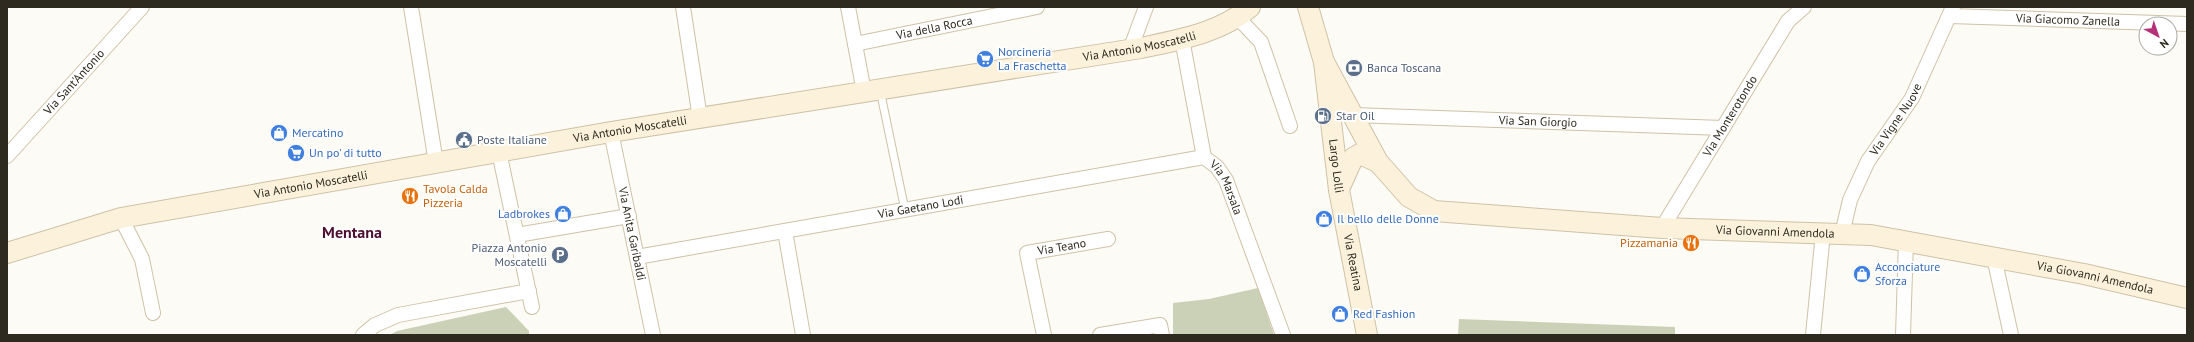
<svg xmlns="http://www.w3.org/2000/svg" width="2194" height="342" font-family="'PT Sans',sans-serif">
<style>
.grass{fill:#cbd1b6}
.lines{fill:none;stroke-linecap:round;stroke-linejoin:round}
.lane-casing{stroke:#cec2a7;stroke-width:9}
.street-casing{stroke:#cec2a7;stroke-width:16}
.secondary-casing{stroke:#cec2a7;stroke-width:22}
.lane{stroke:#fff;stroke-width:7}
.street{stroke:#fff;stroke-width:14}
.secondary{stroke:#fcf2dc;stroke-width:20}
.labels{text-anchor:middle;stroke-width:4;stroke-linejoin:round;paint-order:stroke}
.street-label{font-size:12px;fill:#2e2a1f;stroke:#fff}
.shop-label{font-size:12px;fill:#366cbe;stroke:#fff;text-anchor:start}
.service-label{font-size:12px;fill:#4e5e75;stroke:#fff;text-anchor:start}
.food-label{font-size:12px;fill:#c56008;stroke:#fff;text-anchor:start}
.district-label{font-size:16px;font-weight:bold;fill:#4e0f31;stroke:#fff}
</style>
<rect width="100%" height="100%" fill="#fdfbf5"/>
<path class="grass" d="M1258 288 1274 335H1173V303L1209 299Z
M506 307 529 331V335H390L397 331Z
M1459 319 1675 327V335H1458Z"/>
<g class="lines">
<defs>
<path id="lane" d="M880 90 905 210"/>
<g id="street">
<path d="M411 7 436 163"/>
<path d="M683 7 700 118"/>
<path d="M848 7 864 92"/>
<path id="s1" d="M1950 16 2187 24"/>
<path d="M1238 18 1261 42 1290 126"/>
<path id="s2" d="M1182 39 1204 157 1217 167 1226 180 1283 335"/>
<path id="s3" d="M855 44 1037 7"/>
<path d="M1130 50 1146 7"/>
<path id="s4" d="M1352 115 1723 128"/>
<path id="s5" d="M611 132 653 335"/>
<path d="M499 152 532 307"/>
<path id="s6" d="M7 156 142 7"/>
<path d="M121 218 142 259 153 313"/>
<path id="s7" d="M1662 228 1788 21 1804 7"/>
<path d="M785 231 803 335"/>
<path id="s8" d="M1842 234 1850 200 1868 161 1912 98 1953 7"/>
<path d="M517 235 629 216"/>
<path id="s9" d="M637 257 1204 157"/>
<path d="M1994 257 2011 335"/>
<path d="M363 335 375 325 398 315 529 291"/>
<path id="s10" d="M1044 335 1027 253 1108 239"/>
<path d="M1100 335 1160 325 1162 335"/>
<path d="M1813 335 1823 233"/>
<path d="M1903 335 1906 241"/>
</g>
<g id="secondary">
<path id="s11" d="M1308 7 1324 62 1339 190 1367 335"/>
<path id="s12" d="M1324 62 1378 162 1409 197 1434 211 1662 228 1871 235 2084 274 2187 298"/>
<path d="M1339 189 1353 158 1360 154 1378 162"/>
<path id="s13" d="M7 253 121 218 611 132 1141 48C1178 40 1221 33 1250 7"/>
</g>
</defs>
<use href="#lane" class="lane-casing"/>
<use href="#street" class="street-casing"/>
<use href="#secondary" class="secondary-casing"/>
<use href="#lane" class="lane"/>
<use href="#street" class="street"/>
<use href="#secondary" class="secondary"/>
</g>
<defs>
<symbol id="supermarket-disc" viewBox="-11 -11 22 22"><circle r="9.5" fill="#3f7fe0" stroke="#fff"/><path d="M-6-5.5h2.5l.6 2H6L4.5 2H-2.5L-4.4-4H-6ZM-1.5 3.2a1.3 1.3 0 1 0 .1 0ZM3 3.2a1.3 1.3 0 1 0 .1 0Z" fill="#fff"/></symbol>
<symbol id="bank-disc" viewBox="-11 -11 22 22"><circle r="9.5" fill="#5c6f8a" stroke="#fff"/><path d="M-6-4H6V4H-6ZM0-2.3a2.3 2.3 0 1 0 0 4.6a2.3 2.3 0 1 0 0-4.6Z" fill="#fff"/></symbol>
<symbol id="fuel-disc" viewBox="-11 -11 22 22"><circle r="9.5" fill="#5c6f8a" stroke="#fff"/><path d="M-5.5-6h7V0h2V4h1.3V-2.5L3-4.5l.8-.8L6-3V5H2.5V1h-1V6h-7ZM-4.2-4.7v3.2H.2V-4.7Z" fill="#fff"/></symbol>
<symbol id="shop-disc" viewBox="-11 -11 22 22"><circle r="9.5" fill="#3f7fe0" stroke="#fff"/><path d="M-5-2.5h2.3a2.7 3.5 0 0 1 5.4 0H5L5.5 6h-11ZM-1.5-2.5h3a1.5 2.3 0 0 0-3 0Z" fill="#fff"/></symbol>
<symbol id="civic-disc" viewBox="-11 -11 22 22"><circle r="9.5" fill="#5c6f8a" stroke="#fff"/><path d="M-.6-6.5H3V-4.5H.6V-3L4-1V1h2V6H-6V1h2V-1L-.6-3ZM-1.2 2.5V6h2.4V2.5Z" fill="#fff"/></symbol>
<symbol id="restaurant-disc" viewBox="-11 -11 22 22"><circle r="9.5" fill="#e8710a" stroke="#fff"/><path d="M-5-6h1v4h1v-4h1v4h1v-4h1v5L-1.5 .5V6h-2V.5L-5-1ZM5-6V6H3V1.5H1.5Q1.5-4 5-6Z" fill="#fff"/></symbol>
<symbol id="parking-disc" viewBox="-11 -11 22 22"><circle r="9.5" fill="#5c6f8a" stroke="#fff"/><path d="M-3.5-5.5H1a3.5 3.5 0 0 1 0 7H-1V5.5H-3.5ZM-1-3.4V-.6H.8a1.4 1.4 0 0 0 0-2.8Z" fill="#fff"/></symbol>
</defs>
<g fill-rule="evenodd">
<use href="#supermarket-disc" x="975" y="49" width="20" height="20"/>
<use href="#bank-disc" x="1344" y="58" width="20" height="20"/>
<use href="#fuel-disc" x="1313" y="106" width="20" height="20"/>
<use href="#shop-disc" x="269" y="123" width="20" height="20"/>
<use href="#civic-disc" x="454" y="130" width="20" height="20"/>
<use href="#supermarket-disc" x="286" y="143" width="20" height="20"/>
<use href="#restaurant-disc" x="400" y="186" width="20" height="20"/>
<use href="#shop-disc" x="553" y="204" width="20" height="20"/>
<use href="#shop-disc" x="1314" y="209" width="20" height="20"/>
<use href="#restaurant-disc" x="1681" y="233" width="20" height="20"/>
<use href="#parking-disc" x="550" y="245" width="20" height="20"/>
<use href="#shop-disc" x="1852" y="264" width="20" height="20"/>
<use href="#shop-disc" x="1330" y="304" width="20" height="20"/>
</g>
<g class="labels">
<g class="street-label">
<text dy="4" stroke="none"><textPath href="#s1" startOffset="118">Via Giacomo Zanella</textPath></text>
<text dy="4" stroke="none"><textPath href="#s3" startOffset="81">Via della Rocca</textPath></text>
<text dy="4" stroke="none"><textPath href="#s13" startOffset="1152">Via Antonio Moscatelli</textPath></text>
<text dy="4" stroke="none"><textPath href="#s6" startOffset="100">Via Sant'Antonio</textPath></text>
<text dy="4" stroke="none"><textPath href="#s7" startOffset="131">Via Monterotondo</textPath></text>
<text dy="4" stroke="none"><textPath href="#s8" startOffset="128">Via Vigne Nuove</textPath></text>
<text dy="4" stroke="none"><textPath href="#s4" startOffset="186">Via San Giorgio</textPath></text>
<text dy="4" stroke="none"><textPath href="#s13" startOffset="636">Via Antonio Moscatelli</textPath></text>
<text dy="4" stroke="none"><textPath href="#s11" startOffset="162">Largo Lolli</textPath></text>
<text dy="4" stroke="none"><textPath href="#s13" startOffset="312">Via Antonio Moscatelli</textPath></text>
<text dy="4" stroke="none"><textPath href="#s2" startOffset="159">Via Marsala</textPath></text>
<text dy="4" stroke="none"><textPath href="#s9" startOffset="288">Via Gaetano Lodi</textPath></text>
<text dy="4" stroke="none"><textPath href="#s12" startOffset="531">Via Giovanni Amendola</textPath></text>
<text dy="4" stroke="none"><textPath href="#s5" startOffset="104">Via Anita Garibaldi</textPath></text>
<text dy="4" stroke="none"><textPath href="#s10" startOffset="119">Via Teano</textPath></text>
<text dy="4" stroke="none"><textPath href="#s11" startOffset="260">Via Reatina</textPath></text>
<text dy="4" stroke="none"><textPath href="#s12" startOffset="855">Via Giovanni Amendola</textPath></text>
</g>
<g class="shop-label">
<text x="998" y="56">Norcineria<tspan x="998" dy="14">La Fraschetta</tspan></text>
<text x="292" y="137">Mercatino</text>
<text x="309" y="157">Un po' di tutto</text>
<text x="550" y="218" text-anchor="end">Ladbrokes</text>
<text x="1337" y="223">Il bello delle Donne</text>
<text x="1875" y="271">Acconciature<tspan x="1875" dy="14">Sforza</tspan></text>
<text x="1353" y="318">Red Fashion</text>
</g>
<g class="service-label">
<text x="1367" y="72">Banca Toscana</text>
<text x="1336" y="120">Star Oil</text>
<text x="477" y="144">Poste Italiane</text>
<text x="547" y="252" text-anchor="end">Piazza Antonio<tspan x="547" dy="14">Moscatelli</tspan></text>
</g>
<g class="food-label">
<text x="423" y="193">Tavola Calda<tspan x="423" dy="14">Pizzeria</tspan></text>
<text x="1678" y="247" text-anchor="end">Pizzamania</text>
</g>
<g class="district-label">
<text x="352" y="238">Mentana</text>
</g>
</g>
<rect width="2194" height="342" fill="none" stroke="#2e2a1f" stroke-width="16"/>
<g transform="translate(2158 36) rotate(140)"><circle r="19" fill="#ffffff" stroke="#abaaa5"/>
<path d="M0-3L7 15L0 10L-7 15Z" fill="#b53177"/>
<text y="-6" font-size="11" font-weight="bold" text-anchor="middle" fill="#2e2a1f">N</text>
</g>
</svg>
